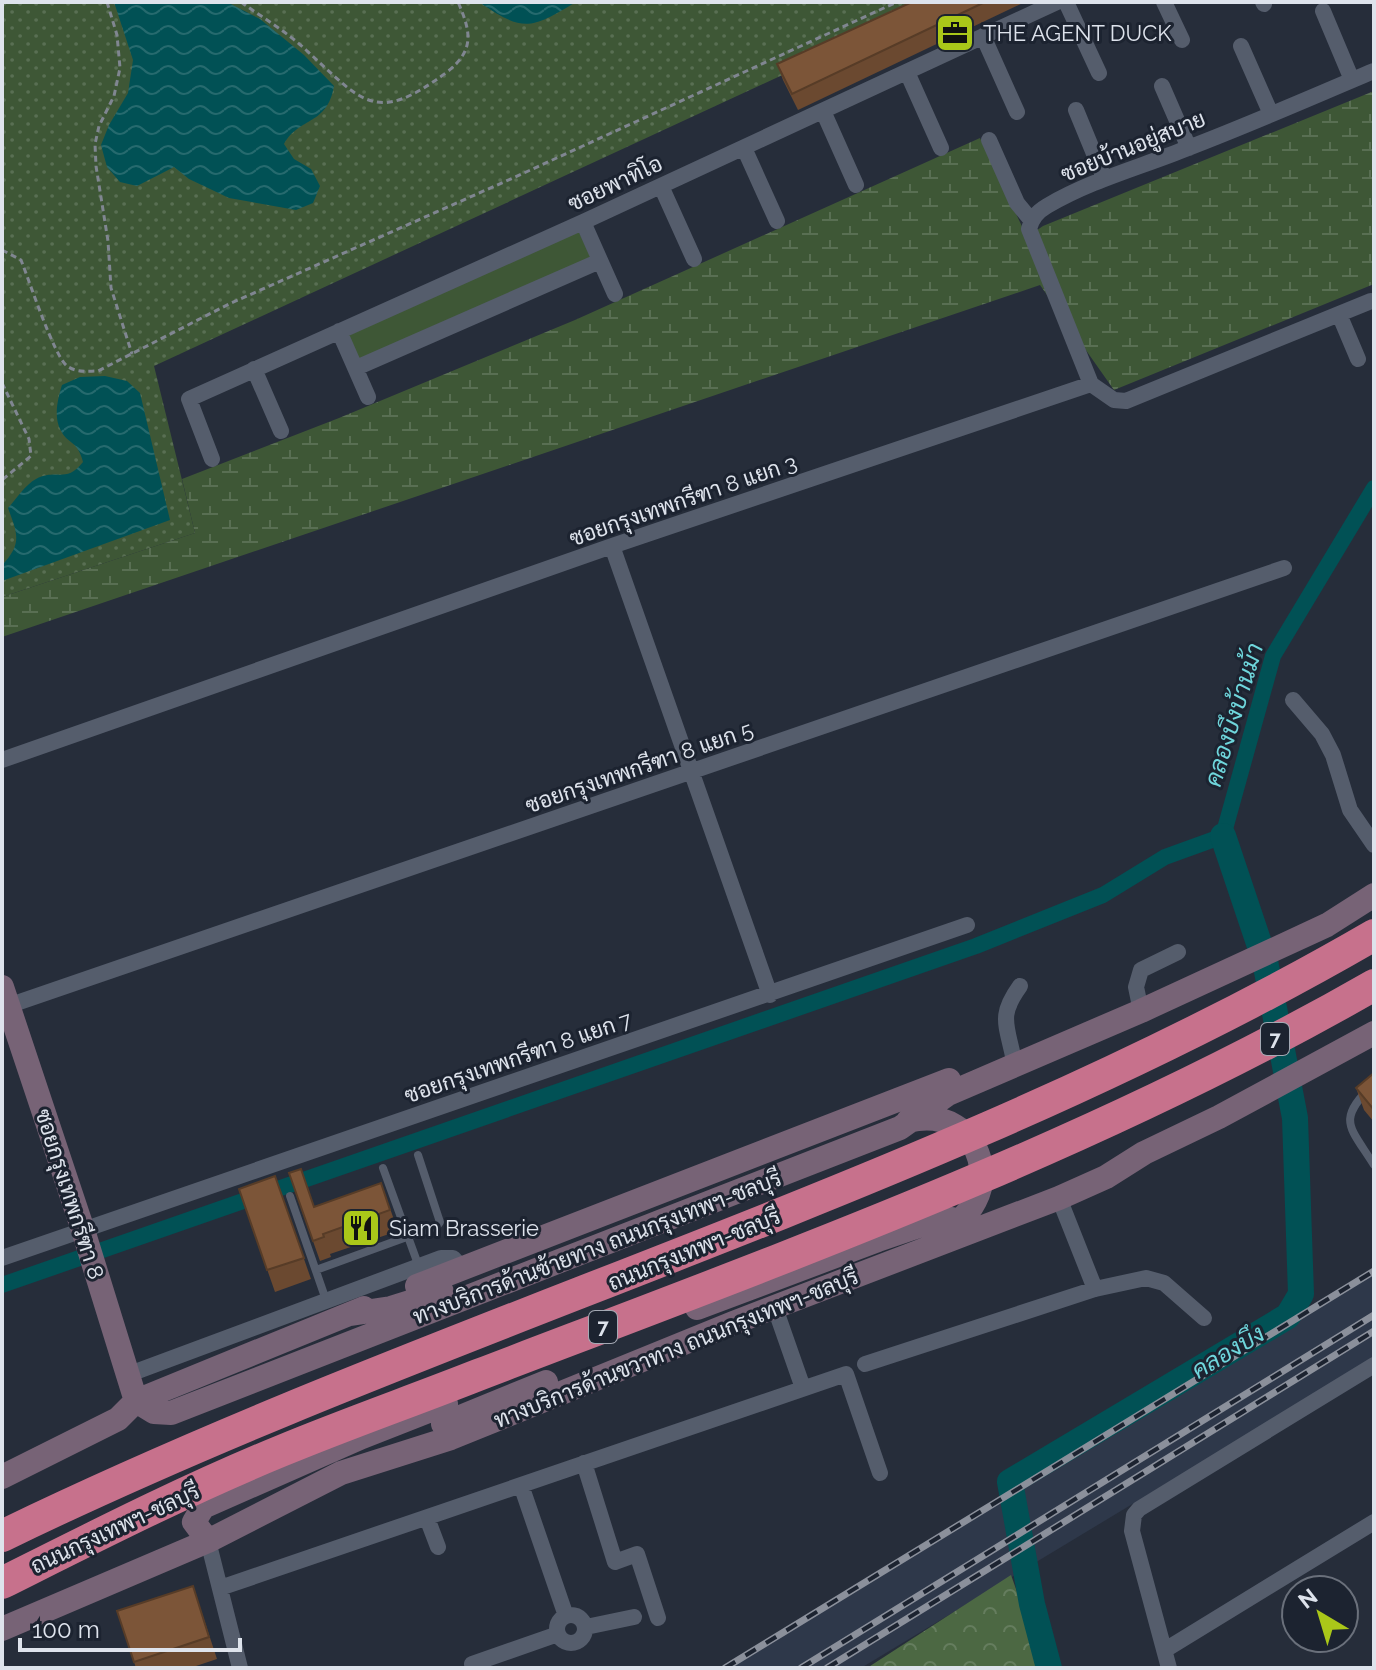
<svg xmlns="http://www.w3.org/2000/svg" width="1376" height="1670" font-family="Raleway,Sarabun,sans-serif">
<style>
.built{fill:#2e384a}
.grass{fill:url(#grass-dots)}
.forest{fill:url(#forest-crowns)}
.wetland{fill:url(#wetland-marsh)}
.garden{fill:#3e5736}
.water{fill:url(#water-waves)}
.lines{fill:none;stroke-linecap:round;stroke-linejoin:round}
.canal{stroke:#015155;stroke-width:16}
.river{stroke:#015155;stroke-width:26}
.path{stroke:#808691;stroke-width:3;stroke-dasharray:6 4;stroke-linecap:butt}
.lane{stroke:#555d6c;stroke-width:8}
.street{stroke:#555d6c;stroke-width:16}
.secondary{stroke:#776376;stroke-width:24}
.highway{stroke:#c7718c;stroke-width:32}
.rail-casing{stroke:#8b909b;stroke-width:7}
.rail{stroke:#1c2330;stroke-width:4;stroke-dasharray:12;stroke-linecap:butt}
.wall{fill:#6b4930}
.building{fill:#7c5538;stroke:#573c27;stroke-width:2}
.labels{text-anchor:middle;stroke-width:6;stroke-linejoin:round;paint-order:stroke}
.shield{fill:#1c2330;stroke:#a4a9b4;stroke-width:2}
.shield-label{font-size:20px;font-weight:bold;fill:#dee3ec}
.poi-label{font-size:22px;fill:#dee3ec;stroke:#1c2330;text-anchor:start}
.street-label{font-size:22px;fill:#dee3ec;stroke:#1c2330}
.water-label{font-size:24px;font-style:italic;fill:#6fd6dc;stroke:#1c2330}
</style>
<defs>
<pattern id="grass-dots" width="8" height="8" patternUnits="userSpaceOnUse" patternTransform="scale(2)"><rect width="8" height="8" fill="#3e5736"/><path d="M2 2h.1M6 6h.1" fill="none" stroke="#596f53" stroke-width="1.8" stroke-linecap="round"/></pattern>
<pattern id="forest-crowns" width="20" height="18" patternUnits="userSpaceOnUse" patternTransform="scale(2)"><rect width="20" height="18" fill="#4c6843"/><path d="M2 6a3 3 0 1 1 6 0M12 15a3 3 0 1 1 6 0" fill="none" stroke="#657d5e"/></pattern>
<pattern id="wetland-marsh" width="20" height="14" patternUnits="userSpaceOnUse" patternTransform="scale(2)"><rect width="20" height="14" fill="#3e5736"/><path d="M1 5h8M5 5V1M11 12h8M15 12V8" fill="none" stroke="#596f53"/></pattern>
<pattern id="water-waves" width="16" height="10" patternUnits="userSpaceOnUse" patternTransform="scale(2)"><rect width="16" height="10" fill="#015155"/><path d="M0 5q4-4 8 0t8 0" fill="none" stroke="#266a6e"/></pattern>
</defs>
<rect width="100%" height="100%" fill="#262d3a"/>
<path class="built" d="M1374 1268V1358L861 1668H720Z"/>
<path class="grass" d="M2 2H940L154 366 195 533 2 597Z"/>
<path class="forest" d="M1011 1575 1044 1668H867Z"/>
<path class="wetland" d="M1374 91V284L1114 390 1040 285 2 637V597L195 533 182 479 339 418 575 320 980 138 1027 237 1043 226Z"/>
<path class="garden" d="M578 230 592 259 357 361 346 334Z"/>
<path class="water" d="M114 2H227L260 19 304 55 334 86C327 126 300 116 284 144L294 159 311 169 320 186 313 203 296 210 229 198 189 179 174 167 137 186 120 182 107 167 101 145 109 125 128 93 133 60Z
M479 2H576C531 29 524 33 479 2Z
M105 376 127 381 140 393 170 520 2 581V565C23 543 17 533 8 508 16 499 26 484 36 479 57 468 66 484 83 462 78 441 68 444 61 431 53 417 58 398 62 385L80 377Z"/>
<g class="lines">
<path class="canal" d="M2 1285 976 946 1103 895 1165 857 1223 836 1273 656 1374 488"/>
<path class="river" d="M1049 1668 1032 1604 1010 1482 1288 1316 1301 1294 1295 1118 1265 961 1223 836"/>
<path class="path" d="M107 2 117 35 120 68 114 96 99 126 95 144 96 166 108 241 111 288 132 354
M241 2C263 18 287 32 306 50 363 102 375 126 447 72 475 50 471 32 458 2
M2 250 21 260C29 280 54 356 67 366 77 373 87 371 98 371L229 304 513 178 897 2
M2 383 29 439 31 456 2 480
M2 526V539"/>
<path class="lane" d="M1374 1083C1336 1121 1349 1125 1374 1165
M383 1168 419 1267
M290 1196 326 1300
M316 1270 437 1226 440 1222 438 1216 418 1155"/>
<path class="street" d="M1066 2 1099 73
M1164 2 1182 40
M1263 2 1264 4
M1323 11 1352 80
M983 36 1017 112
M1241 46 1271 114
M907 72 941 148
M1162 86 1189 148
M1076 110 1104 178
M823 111 856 185
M989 140 1017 203 1031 220
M744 148 777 221
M661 186 694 259
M583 222 615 294
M1339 314 1358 359
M339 331 368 397
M356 368 600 261
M254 369 281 431
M1091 384 1029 229C1032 218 1037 212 1047 206 1091 180 1141 167 1188 148 1251 124 1312 97 1374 71
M212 459 189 399 583 222 1057 2
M612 546 770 995
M1293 700 1322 734 1333 755 1350 810 1374 845
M2 760 612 546 1091 384 1114 400 1126 401 1371 301
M2 1008 1284 568
M1141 1011 1136 987 1141 970 1178 952
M1013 1056C1006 1023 999 1015 1020 986
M1059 1198 1095 1289
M2 1258 967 925
M775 1308 803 1388
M865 1364 1095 1289 1146 1278 1164 1283 1204 1318
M127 1375 441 1258H453L463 1269
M584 1463 615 1562 637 1554 658 1618
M521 1485 566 1616
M427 1518 438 1547
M208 1541 240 1668
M220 1588 846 1374 880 1473
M557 1629a14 14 0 1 1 28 0a14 14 0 1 1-28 0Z
M586 1627 634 1617
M1165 1650 1374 1522
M472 1664 558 1634
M1169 1668 1132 1531 1134 1515 1139 1509 1374 1365"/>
<path class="secondary" d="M2 987 83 1230 136 1401 154 1412 171 1413 900 1128 948 1094 1141 1011 1327 925 1374 895
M908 1121C983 1101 1014 1204 936 1234
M417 1286 949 1080
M697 1308 878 1240 919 1226 952 1219
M351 1314 391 1308 442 1292
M443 1424 546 1382
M2 1477 118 1419 136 1401 364 1308
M208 1541 194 1522 203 1507 362 1437 446 1404
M2 1629 208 1541 341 1473 451 1438 733 1323 1059 1198 1106 1177 1144 1153 1219 1117 1374 1033"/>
<path class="highway" d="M2 1536C451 1318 940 1187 1374 935
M2 1583C94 1537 186 1490 281 1451 346 1424 412 1401 478 1375 781 1259 1092 1147 1374 985"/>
<defs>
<path id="rail" d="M725 1668 1374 1271
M801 1668 1374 1315
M827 1668 1374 1331"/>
</defs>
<use href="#rail" class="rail-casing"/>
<use href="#rail" class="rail"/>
</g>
<path class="wall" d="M912 2H1025L798 110 783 80 777 64Z
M1374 1073V1122L1364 1110 1356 1088Z
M289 1173 314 1207 381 1183 398 1231 330 1254 331 1257 320 1261Z
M275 1176 311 1279 275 1292 239 1189Z
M193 1586 217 1659 190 1668H136L117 1611Z"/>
<path class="building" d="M912 2H985L792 94 777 64Z
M1374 1073V1110L1356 1088Z
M301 1169 314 1207 381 1183 390 1210 323 1234 324 1237 313 1241 289 1173Z
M275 1176 304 1258 267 1270 239 1189Z
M193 1586 209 1637 134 1662 117 1611Z"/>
<defs>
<symbol id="office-square" viewBox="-11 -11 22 22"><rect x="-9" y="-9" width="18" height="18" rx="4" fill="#aac719" stroke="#1c2330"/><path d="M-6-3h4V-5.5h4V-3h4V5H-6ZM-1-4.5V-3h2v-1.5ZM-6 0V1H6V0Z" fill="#111"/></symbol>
<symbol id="restaurant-square" viewBox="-11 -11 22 22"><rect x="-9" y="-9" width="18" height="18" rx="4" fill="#aac719" stroke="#1c2330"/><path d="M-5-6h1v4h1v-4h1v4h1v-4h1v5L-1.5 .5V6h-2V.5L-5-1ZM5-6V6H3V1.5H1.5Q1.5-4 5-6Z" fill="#111"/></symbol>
</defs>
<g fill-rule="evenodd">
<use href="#office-square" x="933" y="11" width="44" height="44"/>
<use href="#restaurant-square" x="339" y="1206" width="44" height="44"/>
</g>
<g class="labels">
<g class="shield">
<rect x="1261" y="1023" width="28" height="32" rx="6"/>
<rect x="589" y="1311" width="28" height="32" rx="6"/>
</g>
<g class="shield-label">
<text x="1275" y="1046">7</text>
<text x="603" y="1334">7</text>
</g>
<g class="poi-label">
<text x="983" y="41">THE AGENT DUCK</text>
<text x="389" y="1236">Siam Brasserie</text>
</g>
<g class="street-label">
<text transform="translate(1133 146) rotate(-22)" y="8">ซอยบ้านอยู่สบาย</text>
<text transform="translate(615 183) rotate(-25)" y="8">ซอยพาทิโอ</text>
<text transform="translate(683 500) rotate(-19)" y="8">ซอยกรุงเทพกรีฑา 8 แยก 3</text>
<text transform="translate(639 767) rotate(-19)" y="8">ซอยกรุงเทพกรีฑา 8 แยก 5</text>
<text transform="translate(518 1057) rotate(-19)" y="8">ซอยกรุงเทพกรีฑา 8 แยก 7</text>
<text transform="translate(70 1194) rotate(72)" y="8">ซอยกรุงเทพกรีฑา 8</text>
<text transform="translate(597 1247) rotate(-21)" y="8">ทางบริการด้านซ้ายทาง ถนนกรุงเทพฯ-ชลบุรี</text>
<text transform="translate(694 1249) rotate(-22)" y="8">ถนนกรุงเทพฯ-ชลบุรี</text>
<text transform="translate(676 1348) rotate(-22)" y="8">ทางบริการด้านขวาทาง ถนนกรุงเทพฯ-ชลบุรี</text>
<text transform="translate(115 1528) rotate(-25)" y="8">ถนนกรุงเทพฯ-ชลบุรี</text>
</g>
<g class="water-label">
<text transform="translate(1234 715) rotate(-73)" y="8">คลองบึงบ้านม้า</text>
<text transform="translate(1228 1352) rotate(-31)" y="8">คลองบึง</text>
</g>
</g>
<rect width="1376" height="1670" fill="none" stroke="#dee3ec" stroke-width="8"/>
<g transform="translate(1320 1614) rotate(322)"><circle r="38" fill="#1c2330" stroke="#6a707b" stroke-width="2"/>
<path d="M0-6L14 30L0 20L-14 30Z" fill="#aac719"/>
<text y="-12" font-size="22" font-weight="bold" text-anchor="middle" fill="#dee3ec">N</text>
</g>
<path d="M20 1638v12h220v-12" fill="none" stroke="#dee3ec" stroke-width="4"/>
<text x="32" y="1638" font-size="24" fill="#dee3ec" stroke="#1c2330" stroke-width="6" paint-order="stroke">100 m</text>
</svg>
